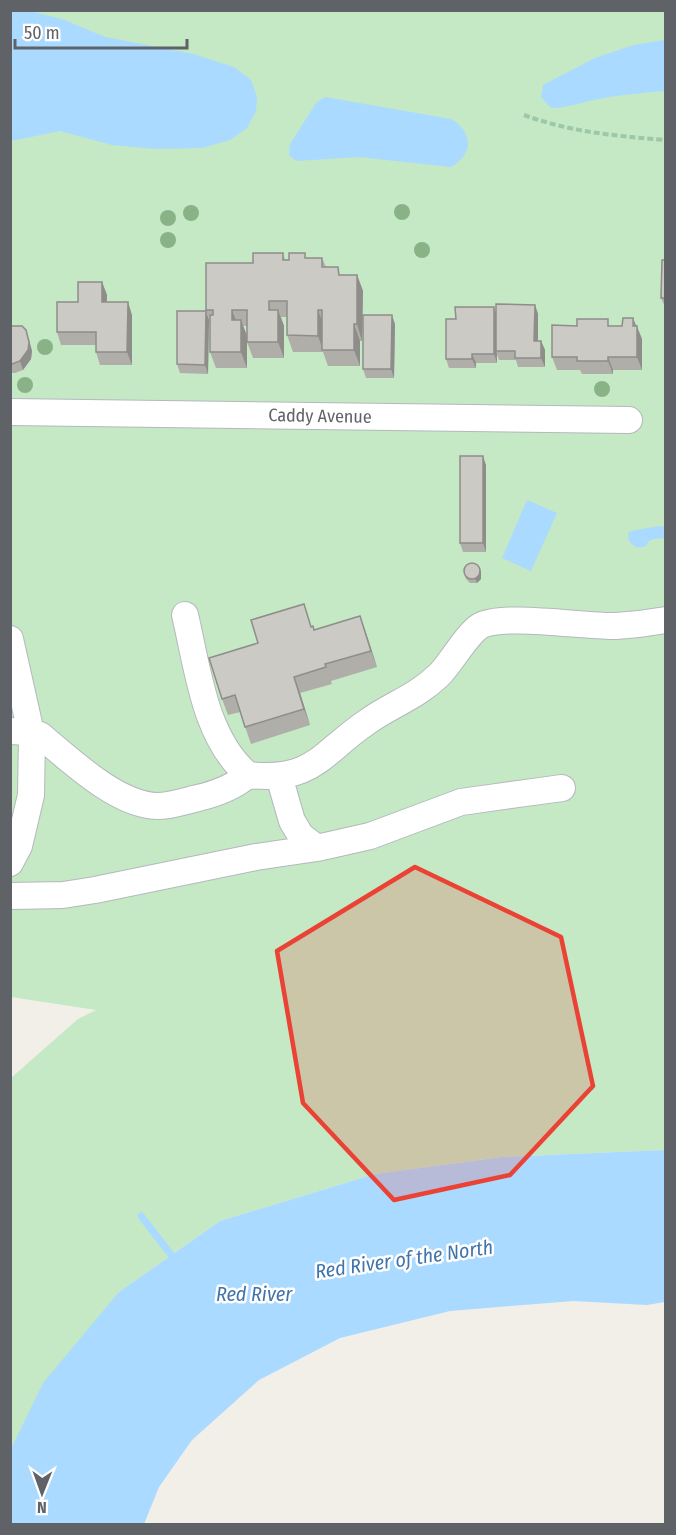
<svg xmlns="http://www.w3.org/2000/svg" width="676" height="1535" font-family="'Fira Sans Condensed',sans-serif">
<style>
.green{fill:#c5e8c5}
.water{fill:#aadaff}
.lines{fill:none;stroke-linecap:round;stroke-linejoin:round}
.stream{stroke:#aadaff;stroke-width:7}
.minor-casing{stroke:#b5b8bc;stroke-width:28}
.path{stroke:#9cc7a9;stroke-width:4;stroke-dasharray:6 3;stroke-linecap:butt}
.minor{stroke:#fff;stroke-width:26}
.tree{fill:#89b387}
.wall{fill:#afaea9;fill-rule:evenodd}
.shaded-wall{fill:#8f8d8a}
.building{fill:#cccac5;stroke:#8f8d8a;stroke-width:1.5}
.marked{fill:#ea4335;fill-opacity:0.2;stroke:#ea4335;stroke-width:4.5;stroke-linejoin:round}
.labels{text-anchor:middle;stroke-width:5;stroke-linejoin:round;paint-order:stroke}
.street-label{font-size:18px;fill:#5f6368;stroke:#fff}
.water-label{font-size:20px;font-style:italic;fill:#4174aa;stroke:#fff}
</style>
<rect width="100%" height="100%" fill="#f1efe8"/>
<path class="green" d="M11 11H665V1150L502 1157 375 1174 220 1221 119 1292 11 1449V1078L78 1019 96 1010 11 997Z"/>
<path class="water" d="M11 10 29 11 62 19 105 37 193 54 234 67 251 80 257 97 256 111 247 128 230 140 202 148 155 149 112 145 60 131 11 141Z
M665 40V91C641 93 617 95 594 100 579 103 567 108 551 108L541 97 543 85 595 58 634 45Z
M325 97 451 119C473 132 474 154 451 167L359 157 296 161 289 155 290 144 316 103Z
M527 500 557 513 531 571 502 558Z
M659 526 665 527V538C657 539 649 537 646 546 638 549 634 547 629 541L628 533 631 531Z
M665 1150V1302L647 1305 573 1301 450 1311 340 1338 259 1380 192 1440 159 1487 144 1524H11V1449L43 1383 119 1292 220 1221 375 1174 502 1157Z"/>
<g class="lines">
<path class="stream" d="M141 1216 176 1261"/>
<defs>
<path id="minor" d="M10 412 629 420
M185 615C198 669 204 737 248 775
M10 639 32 737 31 795 19 846 10 863
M10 731 31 732 40 735C70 760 117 805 157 806 171 806 185 801 198 798 215 794 234 787 248 775 314 782 320 754 367 722 392 704 415 698 439 675 451 663 467 634 480 626 503 613 585 627 616 626 632 625 649 623 666 620
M279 776 292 821 301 836 317 848
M10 896 63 895 95 890 256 857 317 848 370 836 461 802 562 788"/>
</defs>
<use href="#minor" class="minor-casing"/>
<path class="path" d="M524 115C570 132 616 136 666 140"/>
<use href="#minor" class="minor"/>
</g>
<g class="tree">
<circle cx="402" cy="212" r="8"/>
<circle cx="191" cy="213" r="8"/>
<circle cx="168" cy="218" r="8"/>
<circle cx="168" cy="240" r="8"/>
<circle cx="422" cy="250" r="8"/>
<circle cx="45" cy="347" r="8"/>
<circle cx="25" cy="385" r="8"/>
<circle cx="602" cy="389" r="8"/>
</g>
<path class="wall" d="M283 253 285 260 306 258H322L326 267 341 275H357L363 291 362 341H360V366H328L323 352H293L287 335V317H281L284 326V358H253L247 342V368H216L210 352V322L206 310 253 263ZM243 326H247V335Z
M666 260V309L661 298Z
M102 282 107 295V302L132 315V365H100L96 352V345H61L57 332 78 302Z
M535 305 538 314V341H541L545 350V367H518L516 360H499L497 354V363H476V368H449L446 359 456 319 496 313Z
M206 311 209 320 208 374 180 373 177 364Z
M395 324 394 378H366L363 369Z
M10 326 29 339 32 351 31 359 23 370 15 373H10Z
M611 326H637L642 339V370H613V374H582L580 370H557L552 357Z
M486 465V552H463L460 543Z
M479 567 481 572V579L477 583H470L466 579 464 574Z
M312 627 315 630 366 633 377 667 331 681 332 684 300 693 310 725 251 744 240 712 228 715 222 699Z"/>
<path class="shaded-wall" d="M357 275 363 291 362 341 357 324Z
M102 282 107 295 106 315 102 302Z
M128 302 132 315V365L127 352Z
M535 305 538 314V350L534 341Z
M494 307 497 316 496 351 497 354V363L494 354Z
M232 310 238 326 232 320Z
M278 310 284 326V358L278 342Z
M318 310 324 326 323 350 318 336Z
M206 311 209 320 208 374 205 365Z
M392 315 395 324 394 378 391 369Z
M633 318 642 339V370L637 357Z
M241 320 247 336V368L241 352Z
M354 324 360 341V366L354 350Z
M26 330 32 351 31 359 23 370 20 361Z
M541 341 545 350V367L541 358Z
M472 354 476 363V368L472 359Z
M608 357 613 370V374L608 361Z
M483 456 486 465V552L483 543Z
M479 567 481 572V579L477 583 475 578Z
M360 616 366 633 377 667 371 651Z
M294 677 300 693 310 725 304 709Z"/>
<path class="building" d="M253 253H283V260H289V253H305V258H322V267H338L339 275H357V324H354V350H322V310H318V336L287 335V301H269V310H278V342H247V310H232V320H241V352H210V315H213V310H206V263H253Z
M662 260H666V298H661Z
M78 282H102V302H128L127 352H96V332H57V302H78Z
M496 304 535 305 534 341H541V358H515V351H496Z
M455 307H494V354H472V359H446V319H456Z
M177 311H206L205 365 177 364Z
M363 315H392L391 369H363Z
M623 318H633V326H637V357H608V361H577V357H552V325L577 326V319H608V326H622Z
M10 326H22L26 330 29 342 28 350 20 361 12 364H10Z
M460 456H483V543H460Z
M464 571a8 8 0 1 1 16 0a8 8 0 1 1-16 0Z
M304 604 311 627 313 626 314 630 360 616 371 651 325 664 326 667 294 677 304 709 245 727 235 695 222 699 209 658 258 643 251 620Z"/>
<path class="marked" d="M415 867 561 937 593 1086 510 1175 394 1200 303 1103 277 951Z"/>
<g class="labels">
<g class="street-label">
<text transform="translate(320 416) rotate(1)" y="6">Caddy Avenue</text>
</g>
<g class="water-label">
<text transform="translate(404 1259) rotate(-8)" y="7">Red River of the North</text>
<text x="254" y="1301">Red River</text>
</g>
</g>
<rect width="676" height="1535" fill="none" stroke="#5f6368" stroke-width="24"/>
<g transform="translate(42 1493) rotate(181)" stroke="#ffffff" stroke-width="4.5" paint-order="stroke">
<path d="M0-4.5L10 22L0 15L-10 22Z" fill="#5f6368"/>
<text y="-9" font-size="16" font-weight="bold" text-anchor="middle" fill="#5f6368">N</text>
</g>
<path d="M15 39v9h172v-9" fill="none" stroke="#5f6368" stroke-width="3"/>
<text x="24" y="39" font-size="18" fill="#5f6368" stroke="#ffffff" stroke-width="4.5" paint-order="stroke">50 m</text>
</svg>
